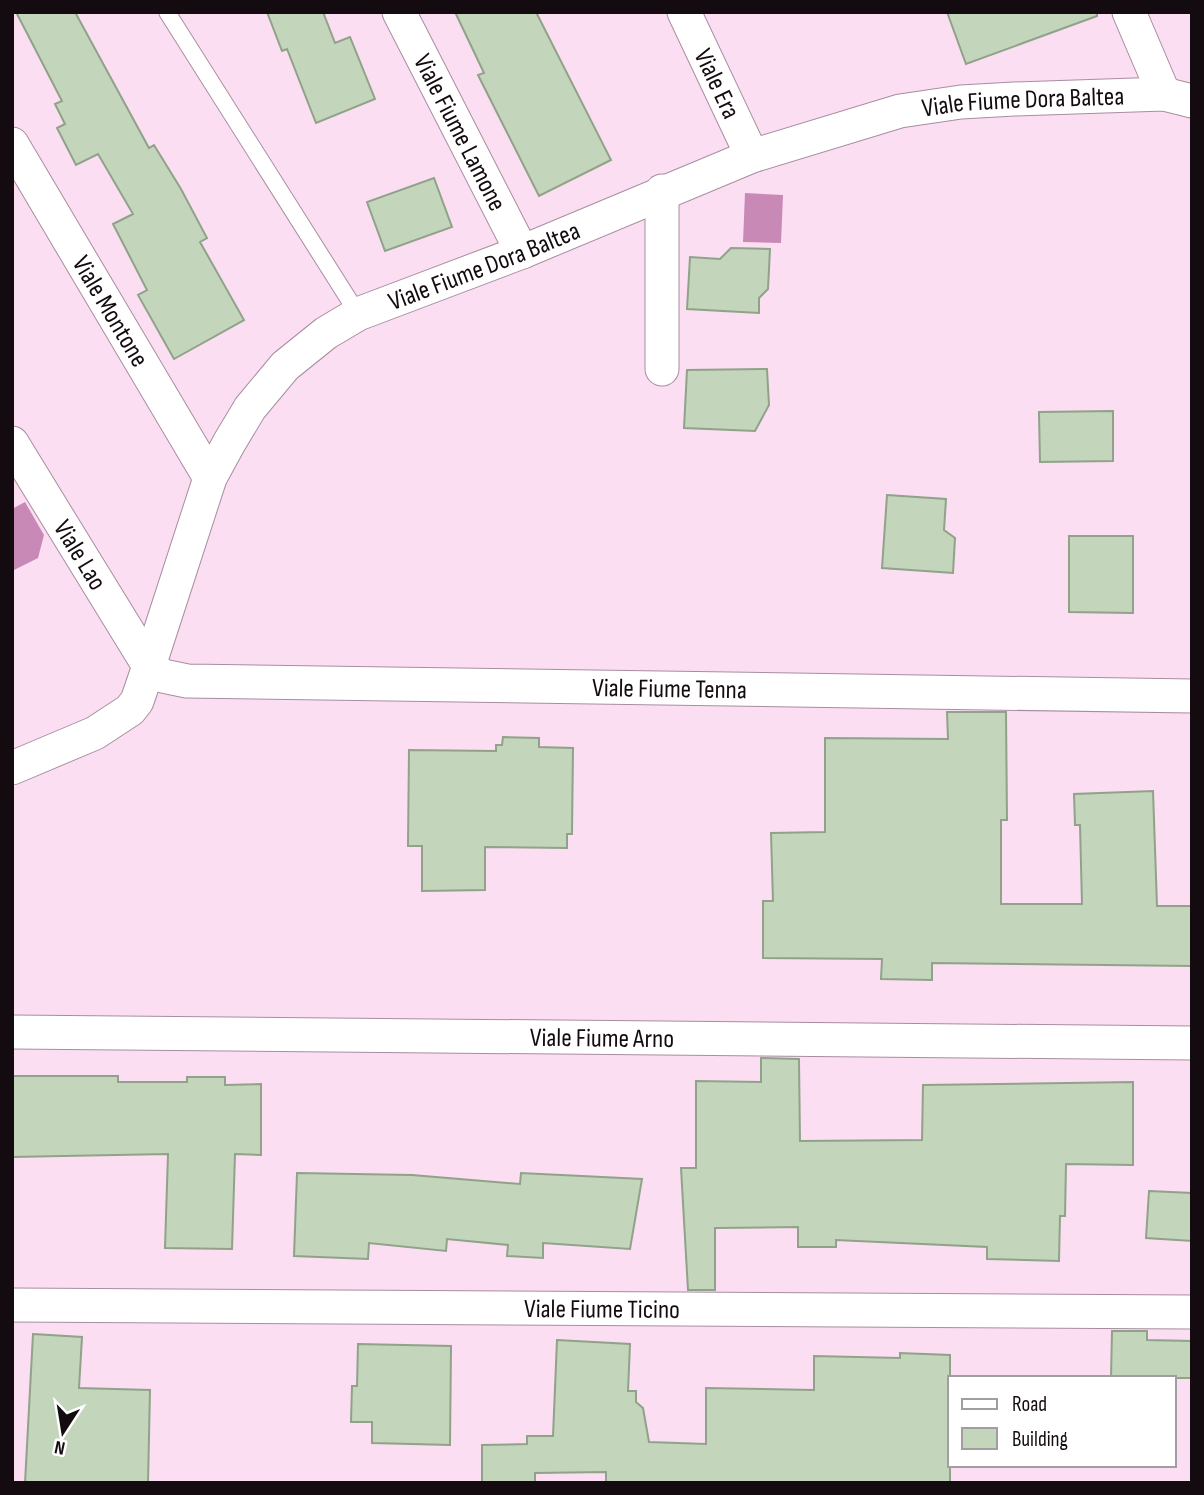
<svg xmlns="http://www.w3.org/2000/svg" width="1204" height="1495" font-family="'Sofia Sans Condensed',sans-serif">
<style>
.water{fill:#c889b7}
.building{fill:#c3d5bb;stroke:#90a289;stroke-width:2}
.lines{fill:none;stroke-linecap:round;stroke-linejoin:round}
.lane-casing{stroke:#a88da0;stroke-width:18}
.street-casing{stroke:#a88da0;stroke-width:35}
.lane{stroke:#fff;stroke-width:16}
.street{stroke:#fff;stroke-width:33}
.labels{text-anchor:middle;stroke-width:5;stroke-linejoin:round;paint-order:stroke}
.street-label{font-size:26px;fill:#140b11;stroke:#fff}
</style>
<rect width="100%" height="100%" fill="#fbdef2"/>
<path class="water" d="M745 193 783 195 781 243 743 242Z
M25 502 44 535 38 558 12 571V509Z"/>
<path class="building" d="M16 12H75L149 148 154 145 181 189 207 238 200 242 244 320 174 359 138 295 147 290 113 224 133 214 98 154 76 165 57 128 65 124 55 104 62 101Z
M267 12H323L335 43 350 37 375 99 316 123 287 49 282 51Z
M455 12H536L611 160 539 196 478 75 484 73Z
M947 12H1097V16L966 64Z
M434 178 452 227 385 251 367 202Z
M731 248 770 249 768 289 759 298V313L687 309 690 257 720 259Z
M767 369 769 405 755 431 684 428 687 370Z
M1113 411V461L1040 462 1039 412Z
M887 495 946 499 944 530 955 538 953 573 882 568Z
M1069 536H1133V613L1069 612Z
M947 712H1006L1007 820H1001V904H1082L1080 825H1075L1074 794 1153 791 1157 906H1192V966L932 963V980L881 979 882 959 763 958V901H773L771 833 825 832V738L948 739Z
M503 737 539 738V747L573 748 572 834H567V848L485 847V890L422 891V846H408L409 750 496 751V745H502Z
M761 1058 799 1059 800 1141 922 1140 923 1085 1133 1082V1165L1066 1164 1065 1216H1060L1059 1261 987 1259V1247L836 1240V1247H798V1227L715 1228V1290H688L681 1168H696V1081L761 1082Z
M12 1076H118V1082H187V1077H225V1085L261 1084V1155L235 1154 232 1249 165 1248 168 1154 12 1157Z
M297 1173 412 1175 520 1184 521 1173 642 1179 630 1249 543 1243V1258L507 1256 508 1245 447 1239 446 1251 369 1243 368 1259 294 1256Z
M1149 1191 1192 1193V1241L1146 1238Z
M1112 1331H1147V1340L1192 1341V1378H1111Z
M33 1334 82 1337 79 1388 150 1390 148 1483H25Z
M557 1340 630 1344 628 1391H636V1402L643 1408 649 1442 706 1444V1388L814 1390V1356L900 1358V1353L950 1355V1483H606V1472L535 1473V1483H482V1445L527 1444V1436H553Z
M358 1344 451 1346 450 1445 372 1443V1422H351L352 1386H357Z"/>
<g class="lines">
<defs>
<path id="lane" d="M167 12 358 314"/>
<g id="street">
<path id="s1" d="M399 12 522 252"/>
<path id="s2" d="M684 12 752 156"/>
<path d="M1129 12 1164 94"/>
<path id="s3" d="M12 144 210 478"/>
<path d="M662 191V369"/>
<path id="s4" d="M12 443 149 666 163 676 187 681 1192 696"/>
<path id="s5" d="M12 768 95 733 130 710 137 701 149 666 210 478 229 443 250 408 285 366 326 333 358 314 522 252 752 156 900 111 961 102 1014 99 1164 94 1192 101"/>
<path id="s6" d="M12 1032 1192 1043"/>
<path id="s7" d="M12 1305 1192 1312"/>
</g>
</defs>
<use href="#lane" class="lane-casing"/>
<use href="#street" class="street-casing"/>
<use href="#lane" class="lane"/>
<use href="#street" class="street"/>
</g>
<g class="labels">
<g class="street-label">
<text dy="9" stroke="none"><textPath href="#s2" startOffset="79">Viale Era</textPath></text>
<text dy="9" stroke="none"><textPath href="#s5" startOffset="1306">Viale Fiume Dora Baltea</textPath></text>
<text dy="9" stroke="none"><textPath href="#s1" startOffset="135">Viale Fiume Lamone</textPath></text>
<text dy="9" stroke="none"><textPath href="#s5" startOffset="738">Viale Fiume Dora Baltea</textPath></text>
<text dy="9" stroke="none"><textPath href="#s3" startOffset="194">Viale Montone</textPath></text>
<text dy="9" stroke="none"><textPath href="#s4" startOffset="131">Viale Lao</textPath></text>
<text dy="9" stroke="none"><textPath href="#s4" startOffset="786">Viale Fiume Tenna</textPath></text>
<text dy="9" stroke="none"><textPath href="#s6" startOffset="590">Viale Fiume Arno</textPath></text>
<text dy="9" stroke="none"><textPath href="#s7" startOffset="590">Viale Fiume Ticino</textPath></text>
</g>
</g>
<rect width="1204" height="1495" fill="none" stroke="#140b11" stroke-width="28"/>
<rect x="948" y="1376" width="228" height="91" fill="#ffffff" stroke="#a19da0" stroke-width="2"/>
<rect x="962" y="1399" width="35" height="10" fill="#ffffff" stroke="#a19da0" stroke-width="2"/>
<text x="1012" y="1411" font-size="21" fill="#140b11">Road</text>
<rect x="962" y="1428" width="35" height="21" fill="#c3d5bb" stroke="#a19da0" stroke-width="2"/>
<text x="1012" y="1446" font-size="21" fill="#140b11">Building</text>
<g transform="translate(63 1432) rotate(192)" stroke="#ffffff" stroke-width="5" paint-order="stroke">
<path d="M0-5L12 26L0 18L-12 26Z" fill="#140b11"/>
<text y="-10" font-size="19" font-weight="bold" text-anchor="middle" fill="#140b11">N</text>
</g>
</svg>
